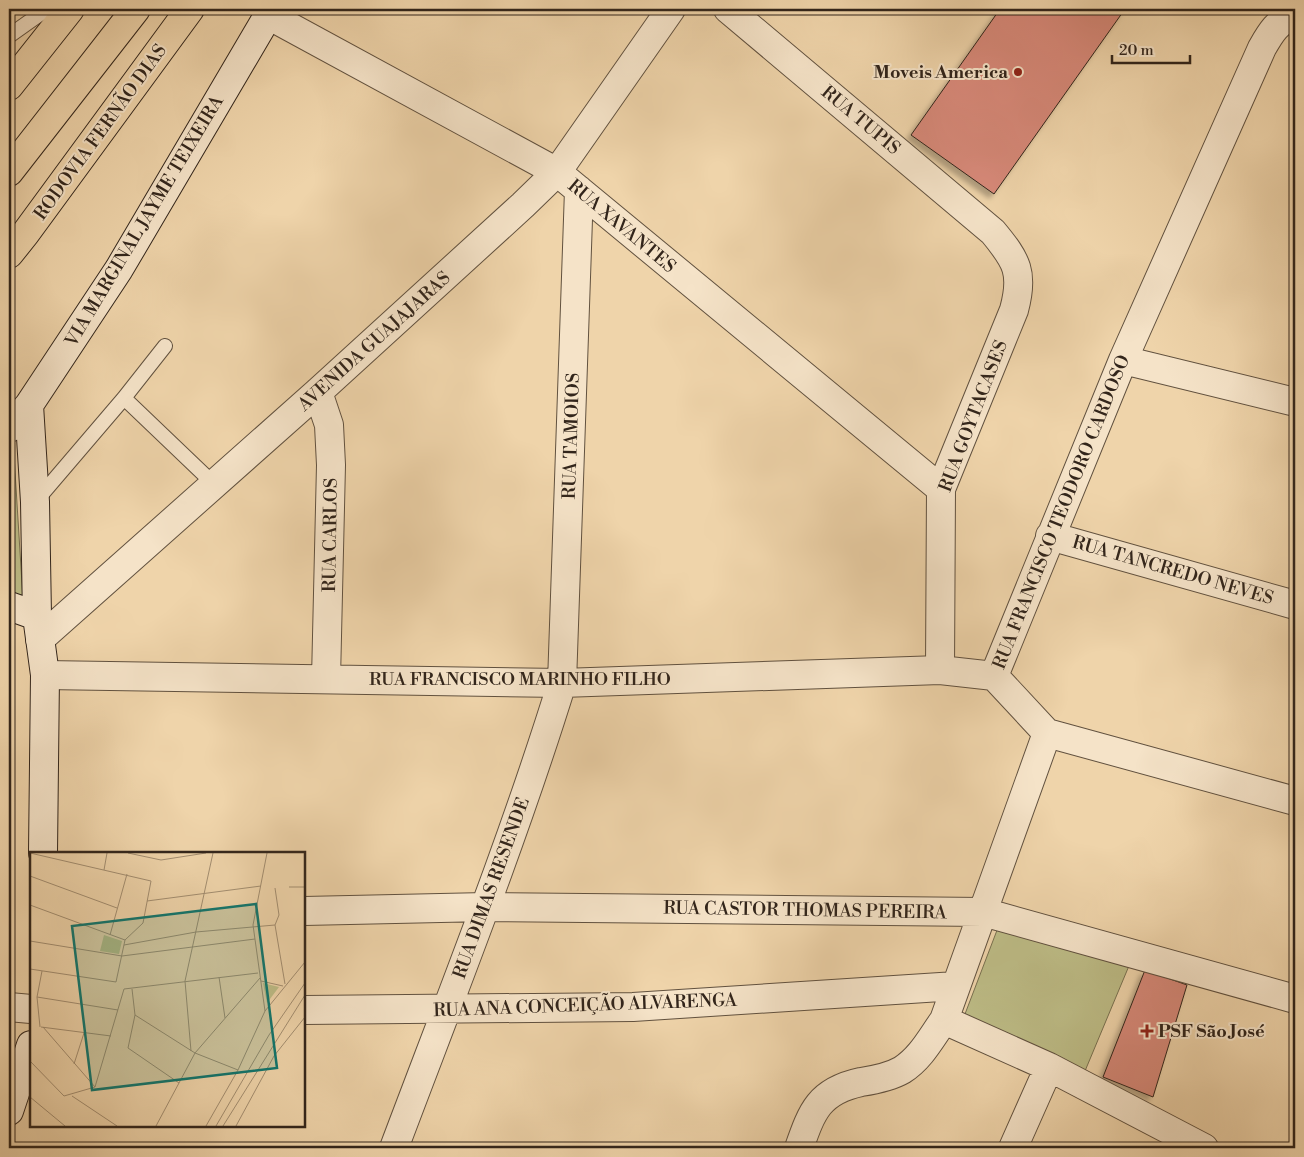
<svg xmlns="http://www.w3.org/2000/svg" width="1304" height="1157" font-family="'Libre Bodoni',serif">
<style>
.green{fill:#bdbc86;stroke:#787050}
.building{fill:#d68878;stroke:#32251b;filter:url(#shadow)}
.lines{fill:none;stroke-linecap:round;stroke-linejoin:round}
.lane-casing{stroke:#61513f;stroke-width:16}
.street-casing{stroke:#61513f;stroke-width:30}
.secondary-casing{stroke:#32251b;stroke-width:30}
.highway-casing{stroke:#32251b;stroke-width:30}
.lane{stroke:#f5e3c8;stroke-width:14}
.street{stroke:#f5e3c8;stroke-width:28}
.secondary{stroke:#f5e3c8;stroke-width:28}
.highway{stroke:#efd4aa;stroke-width:28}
.poi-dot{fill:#8f2418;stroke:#f5e3c8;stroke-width:2}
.labels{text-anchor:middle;stroke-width:4;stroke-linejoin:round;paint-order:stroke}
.poi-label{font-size:18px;font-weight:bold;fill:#32251b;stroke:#f5e3c8;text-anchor:end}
.street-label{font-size:18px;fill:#32251b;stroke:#f5e3c8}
.inset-road{fill:none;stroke:#a38e71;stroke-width:1}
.view{fill:#0f766e;fill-opacity:0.15;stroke:#0f766e;stroke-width:2.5}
.inset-edge{fill:none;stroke:#32251b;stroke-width:2.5}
</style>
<defs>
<filter id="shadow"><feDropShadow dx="-4.5" dy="4.5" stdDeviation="2.5" flood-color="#0004"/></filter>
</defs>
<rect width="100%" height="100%" fill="#efd4aa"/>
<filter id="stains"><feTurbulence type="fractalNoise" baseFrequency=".004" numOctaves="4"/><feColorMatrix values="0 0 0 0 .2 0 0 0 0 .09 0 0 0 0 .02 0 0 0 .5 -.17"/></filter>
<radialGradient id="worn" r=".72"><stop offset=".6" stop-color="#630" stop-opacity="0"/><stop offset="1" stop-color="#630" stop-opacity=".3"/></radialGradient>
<path class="green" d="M14 455 23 600 9 594V460Z
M999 925 1131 961 1085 1071 965 1014Z"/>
<path class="building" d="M1000 9H1125L994 194 911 135Z
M1145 970 1187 985 1153 1097 1103 1077Z"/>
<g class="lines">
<defs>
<path id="lane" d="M9 36 47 9
M124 398 215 485
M36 501 124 398 165 346"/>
<path id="street" d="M728 9 993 232C1017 261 1024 273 1014 310L941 489 940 670
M268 15 557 172 941 489
M1123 360 1295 402
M318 392 329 425 331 465 326 679
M1050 536 1295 605
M40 639 318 392 523 205 557 172 671 9
M45 675 562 683 940 670 994 676
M994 676 1123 360 1262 48C1271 32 1277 22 1295 14
M994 676 1047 733
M1047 733 1295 801
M304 911 486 907 983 912 1295 999
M9 1007 31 1009
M304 1010 633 1007 956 986
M944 1020 1049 1067 1204 1148
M394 1148C452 994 513 841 562 683L579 190
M799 1148C812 1111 819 1091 861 1082 874 1080 890 1077 902 1070 921 1058 931 1038 944 1020L1047 733
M1013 1148 1049 1067"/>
<path id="secondary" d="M29 405 35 502 37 616 45 675 43 853
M9 428 29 405 119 269 272 9
M9 606 37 616
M9 1111 31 1045"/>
<path id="highway" d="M9 86 70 9
M9 172 136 9
M9 254 25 234 190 9"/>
</defs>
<use href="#lane" class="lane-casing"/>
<use href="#street" class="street-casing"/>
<use href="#secondary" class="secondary-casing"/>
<use href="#highway" class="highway-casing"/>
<use href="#lane" class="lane"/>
<use href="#street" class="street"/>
<use href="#secondary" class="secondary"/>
<use href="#highway" class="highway"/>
</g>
<g class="poi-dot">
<circle cx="1018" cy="72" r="5"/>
<path d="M1144.5 1023.5h5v5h5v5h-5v5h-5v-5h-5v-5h5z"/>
</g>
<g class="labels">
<g class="poi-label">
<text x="1008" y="78">Moveis America</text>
<text x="1158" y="1037" text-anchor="start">PSF São José</text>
</g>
<g class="street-label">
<text transform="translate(861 120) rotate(40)" y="6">RUA TUPIS</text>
<text transform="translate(100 132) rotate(-54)" y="6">RODOVIA FERNÃO DIAS</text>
<text transform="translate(144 221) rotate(-59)" y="6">VIA MARGINAL JAYME TEIXEIRA</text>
<text transform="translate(622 226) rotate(40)" y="6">RUA XAVANTES</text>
<text transform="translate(374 341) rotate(-42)" y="6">AVENIDA GUAJAJARAS</text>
<text transform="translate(973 416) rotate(-69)" y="6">RUA GOYTACASES</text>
<text transform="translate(571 436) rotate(-88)" y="6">RUA TAMOIOS</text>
<text transform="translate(1061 512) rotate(-68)" y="6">RUA FRANCISCO TEODORO CARDOSO</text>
<text transform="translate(330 535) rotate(-89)" y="6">RUA CARLOS</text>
<text transform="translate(1173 570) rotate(16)" y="6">RUA TANCREDO NEVES</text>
<text x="520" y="685">RUA FRANCISCO MARINHO FILHO</text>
<text transform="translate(491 888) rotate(-70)" y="6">RUA DIMAS RESENDE</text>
<text transform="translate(805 910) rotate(1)" y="6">RUA CASTOR THOMAS PEREIRA</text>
<text transform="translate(585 1005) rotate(-2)" y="6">RUA ANA CONCEIÇÃO ALVARENGA</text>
</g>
</g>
<g transform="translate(30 852)">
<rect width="275" height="275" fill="#efd4aa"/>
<path d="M74 83 92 89 89 102 70 99ZM233 131 249 135 237 151Z" fill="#bdbc86"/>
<path class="inset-road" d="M0 1 121 29 113 71 95 88 86 130M98 1 131 8 176 1M74 18 77 1M0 24 87 56M259 35H275M245 36 249 63 245 73 255 132M117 49 231 34M0 53 95 88M80 83 97 22M0 89 92 104 225 87M94 93 166 80 245 73M0 117 86 130M189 125 195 166M231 129 253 134M94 137 228 121M102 137 105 163 98 196 149 231M7 145 88 158M235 159 223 73 237 1M105 163 165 201 208 218M10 175 7 145 12 119M11 175 81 184M13 175 65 235M161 199 155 129 183 1M0 209 34 244 65 235 94 137M44 212 54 181M42 244 87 274M0 245 35 274M126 274 165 201 230 126M176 274 208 218 235 159 275 110M186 274 239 183 275 131M193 274 275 143M206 274 244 204 275 165"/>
<path class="view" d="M226 52 247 216 62 238 42 74Z"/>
<rect width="275" height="275" class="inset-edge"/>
</g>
<rect width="1304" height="1157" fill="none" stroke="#efd4aa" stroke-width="30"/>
<rect x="10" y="10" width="1284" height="1137" fill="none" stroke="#32251b" stroke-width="2.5"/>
<rect x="15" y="15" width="1274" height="1127" fill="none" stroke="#32251b"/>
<path d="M1112 55v8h78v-8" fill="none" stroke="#32251b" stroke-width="2.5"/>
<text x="1119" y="55" font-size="15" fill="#32251b" stroke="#f5e3c8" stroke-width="4" paint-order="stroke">20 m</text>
<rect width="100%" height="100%" filter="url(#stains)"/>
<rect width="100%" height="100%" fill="url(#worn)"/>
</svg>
